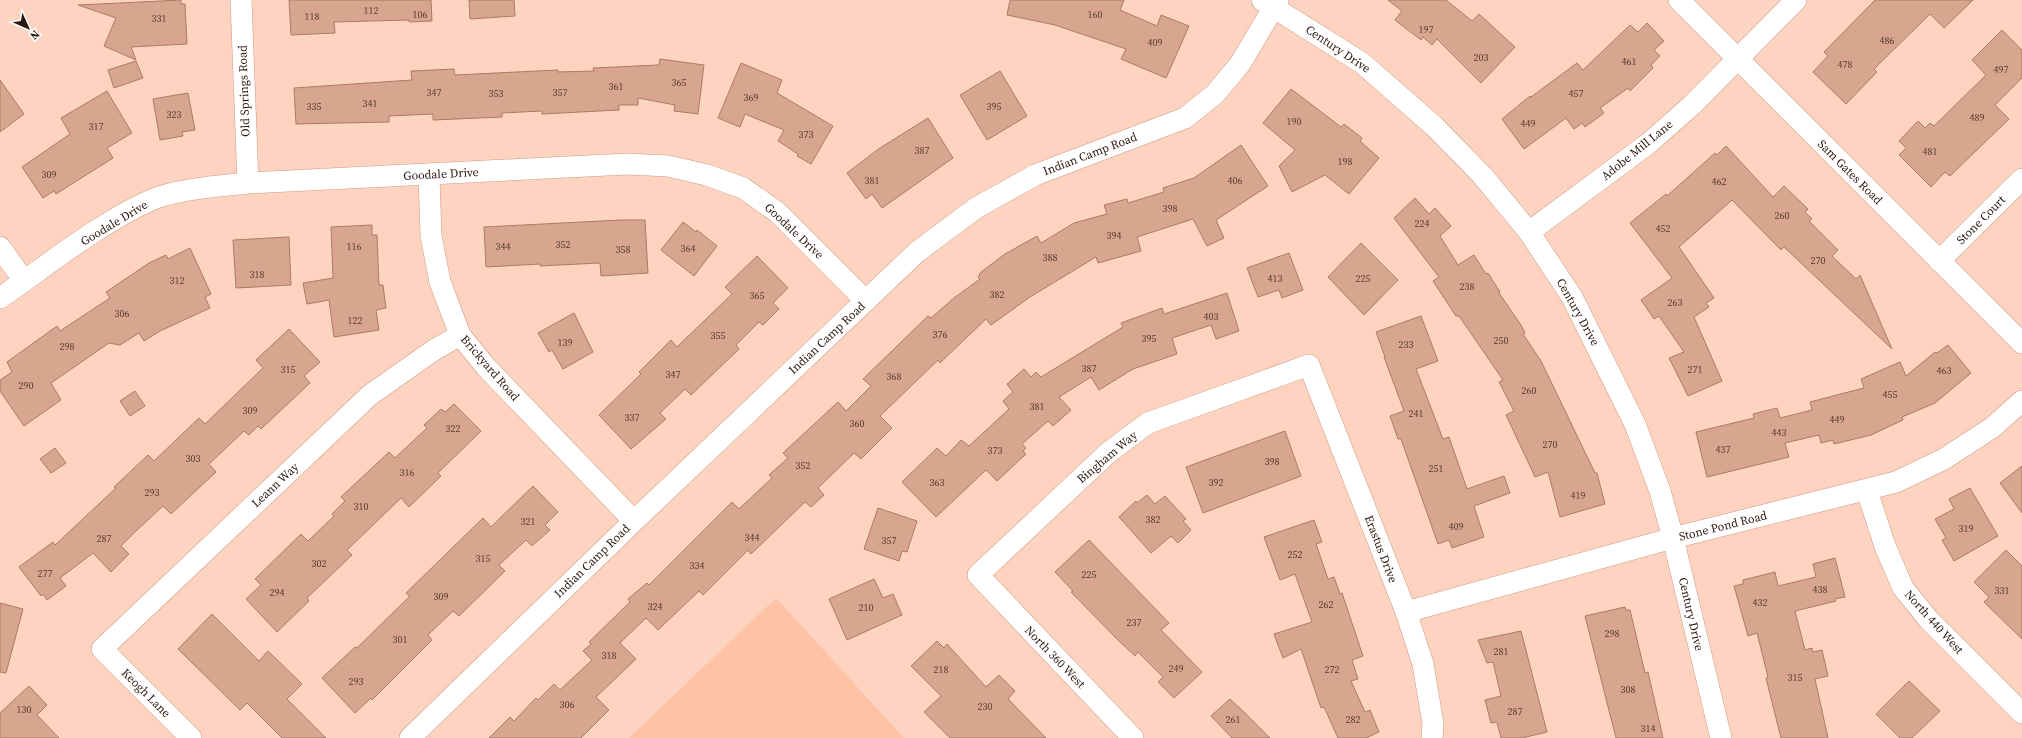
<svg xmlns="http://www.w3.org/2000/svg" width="2022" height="738" font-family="'Source Serif 4',serif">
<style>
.built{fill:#fec2a7}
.building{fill:#d8a58e;stroke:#ab7b65}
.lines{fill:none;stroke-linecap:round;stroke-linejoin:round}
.street-casing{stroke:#cd9a83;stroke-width:22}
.street{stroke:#fff;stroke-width:21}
.labels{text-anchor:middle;stroke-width:3.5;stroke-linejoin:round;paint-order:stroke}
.number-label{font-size:10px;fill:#573c30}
.street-label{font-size:12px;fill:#2c1910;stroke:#fff}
</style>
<rect width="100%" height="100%" fill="#fed3c0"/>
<path class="built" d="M776 598 904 738H629Z"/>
<path class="building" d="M181 0V4H185L187 44 131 47 136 60 104 46 116 18 78 5Z
M289 0H431L432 21 409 22V20L334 22 335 33 291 35Z
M469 0H514L515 16 470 19Z
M1010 0H1124L1120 10 1157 26 1161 15 1189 26 1166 78 1121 59 1126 49 1055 25 1007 15Z
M1388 0H1446L1472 21 1479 14 1515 47 1481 83 1437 39 1432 45 1423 37 1421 40 1395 20 1402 11Z
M1875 0H1973L1944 28 1930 14 1874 69 1877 72 1846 104 1813 72 1828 56 1824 52Z
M1647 23 1664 41 1654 50 1660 56 1651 65 1653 68 1630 91 1628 88 1600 108 1604 113 1585 127 1582 123 1574 129 1566 118 1524 149 1502 119 1530 96 1531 97 1577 63 1583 70 1630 25 1638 32Z
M2002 30 2022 50V78L1995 105 2009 119 1950 176 1945 172 1931 187 1899 155 1906 148 1899 141 1918 121 1925 128 1930 123 1934 126 1986 75 1972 60Z
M660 59 704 65 698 114 674 111 675 105 638 98V105H619V110L542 114V111L502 113V117L433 120V114L389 116V122L296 124 294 88 412 80 411 71 454 69 455 75 558 70V72L594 71 593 68 659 65Z
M136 61 143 78 114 88 108 70Z
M741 63 782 80 777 93 833 126 811 164 797 156 798 154 778 141 784 130 745 114 740 127 718 118Z
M1000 71 1027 116 987 140 960 95Z
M0 80 24 114 0 132Z
M1291 89 1341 127 1344 124 1362 138 1360 141 1379 158 1349 194 1325 175 1292 192 1279 166 1295 150 1263 123Z
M107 91 132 133 107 148 113 158 56 194 54 191 43 198 22 167 70 134 61 118Z
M188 93 195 130 182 132 183 136 160 140 153 99Z
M928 118 953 158 882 208 872 194 866 199 847 173 880 148Z
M1241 145 1268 186 1216 220 1224 238 1207 246 1193 219 1137 237 1141 251 1098 263 1096 257 1030 297 991 325 986 319 940 363 938 360 880 416 892 428 861 459 854 453 818 488 824 495 811 507 805 502 751 554 748 550 703 595 699 591 658 630 646 618 620 643 636 659 596 697 609 710 581 738H489L510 717 514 721 536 698 538 700 554 684 560 690 592 660 583 651 591 644 589 642 630 602 628 599 647 583 649 585 732 502 739 509 772 478 769 475 788 458 783 453 838 402 846 411 871 386 863 379 928 316 931 318 954 298 980 279 978 277 981 272 1005 254 1037 236 1041 243 1074 223 1107 214 1104 205 1127 199 1128 203 1164 192 1163 188 1194 178Z
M1726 146 1773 197 1784 186 1808 209 1805 212 1812 219 1809 221 1838 250 1832 256 1856 279 1860 275 1892 349 1784 247 1781 250 1732 200 1679 247 1714 298 1706 303 1709 307 1694 317 1722 381 1688 396 1669 358 1684 352 1659 316 1654 319 1641 300 1672 278 1630 223 1666 194 1667 196 1715 153 1717 155Z
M1415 198 1429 214 1435 208 1451 226 1440 236 1458 265 1474 255 1486 274 1488 273 1500 292 1499 293 1521 325 1525 333 1523 334 1541 361 1595 473H1597L1605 504 1560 517 1548 472 1535 477 1506 415 1514 411 1499 382 1503 380 1459 316H1456L1433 281 1439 277 1394 218Z
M621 220H645L648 273 601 276 600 263 540 266V264L486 267 484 227Z
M683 222 696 232 697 230 717 246 694 276 661 250Z
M372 225V235H377L379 285H383L386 308 376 310 379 330 334 337 329 300 307 304 303 283 333 278 331 227Z
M289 237 291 285 236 288 233 240Z
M1361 243 1398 280 1364 315 1328 277Z
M190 248 211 294 205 297 210 308 160 331 144 341 139 333 120 345 109 343 51 383 61 400 24 426 0 391V380L12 372 7 362 57 326 60 331 110 298 106 292 149 263 166 255 168 259Z
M1289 253 1303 290 1282 298 1279 290 1258 297 1247 268Z
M757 256 788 288 773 303 779 309 763 325 759 322 736 345 739 349 691 395 685 389 660 413 666 419 631 449 599 415 641 374 639 372 671 340 677 347 732 294 725 287Z
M1227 293 1239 331 1216 339 1211 325 1172 338 1177 354 1133 369 1099 390 1091 377 1059 397 1071 410 1053 426 1048 421 1022 444 1026 448 1023 451 1026 454 1011 468 997 481 986 470 936 517 902 482 937 448 946 456 961 440 969 446 1009 409 1003 401 1013 392 1007 384 1024 369 1031 377 1036 372 1041 377 1123 327 1121 323 1162 308 1164 314Z
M574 313 593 352 563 369 552 350 549 352 538 333Z
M1421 316 1438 361 1416 369 1443 439 1449 437 1467 489 1504 476 1510 493 1474 506 1484 537 1452 548 1449 540 1438 544 1401 439H1398L1390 416 1404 411 1384 357H1385L1376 332Z
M289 329 320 362 304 376 310 383 261 429 258 426 249 435 244 431 209 464 216 472 171 514 163 506 137 530 121 546 129 554 111 572 93 553 60 578 66 586 47 600 43 594 41 596 19 567 53 542 55 545 116 488 114 487 148 455 154 461 199 418 205 424 263 368 256 360Z
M1948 345 1971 373 1935 403 1902 417 1903 420 1871 435 1834 444 1833 440 1821 443 1819 435 1785 443 1789 457 1707 477 1696 432 1754 418 1753 414 1777 408 1780 418 1812 410 1810 402 1864 388 1861 379 1900 362 1906 376 1935 352 1937 353Z
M135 391 145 406 130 416 120 401Z
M454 404 481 431 438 473 441 476 409 507 401 498 347 550 352 555 307 598 309 601 277 632 246 599 261 585 255 579 301 534 308 541 334 516 332 514 345 501 341 497 389 452 395 458 427 428 424 425 441 409 445 412Z
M1285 431 1301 476 1203 513 1186 467Z
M55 448 66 463 51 473 40 459Z
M2022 466V513L2000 483Z
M533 486 558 512 545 525 550 530 532 546 526 540 499 565 505 571 459 616 453 611 428 635 432 640 372 700 371 698 355 713 322 678 355 647 357 648 410 596 406 593 483 518 491 527Z
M1970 488 1998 536 1954 561 1942 540 1946 538 1935 519 1954 509 1949 499Z
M1147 495 1155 504 1165 496 1186 519 1183 521 1191 530 1178 543 1171 536 1151 553 1119 517 1136 501 1137 503Z
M878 508 917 521 907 552 902 551 899 561 864 549Z
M1314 520 1322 542 1316 544 1328 579 1334 577 1340 594 1342 593 1363 656 1352 660 1358 679 1351 681 1365 712 1370 710 1379 732 1366 738H1338L1324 707 1321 708 1301 649 1283 658 1274 634 1312 622 1295 574 1280 580 1264 537Z
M1089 540 1169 623 1161 630 1202 672 1174 698 1158 682 1163 677 1138 652 1135 656 1116 638 1071 592 1073 591 1055 572Z
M2006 550 2022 566V639L1984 602 1989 597 1974 582Z
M1835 558 1845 597 1835 599 1836 601 1795 611 1805 650 1812 648 1813 652 1822 650 1828 676 1815 679 1828 738H1781L1766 678 1768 677 1757 633 1748 636 1734 586 1743 584V580L1775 572 1778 586 1816 577 1813 564Z
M874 579 883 598 893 594 902 615 847 640 829 599Z
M0 603 23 609 6 673 0 672Z
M1625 607 1626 610H1630L1645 673 1648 672 1663 738H1616L1585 616Z
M212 614 259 661 268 651 302 684 287 699 326 738H282L247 703 240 710 178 649Z
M1521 631 1547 732 1522 738H1501L1497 722 1491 723 1485 700 1501 696 1493 662 1487 663 1478 640Z
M937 641 944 648 947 644 986 687 999 675 1015 691 1008 699 1046 738H950L924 712 941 696 911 666Z
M1909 681 1940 711 1912 738H1900L1876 714Z
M29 686 47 705 37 715 59 738H0V713Z
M1230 699 1243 711 1270 738H1232L1211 716Z"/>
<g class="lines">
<defs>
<path id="street" d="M241 0 248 183
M1262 0 1362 63 1434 126 1482 175 1529 232 1572 297 1635 424 1660 491 1673 538 1721 738
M1679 0 2022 343
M429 175 431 236 440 282 460 335 486 367 634 521
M1529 232 1649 143 1692 105 1796 0
M0 247 24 281
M1939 261 2022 179
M0 298C48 265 98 224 151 200 176 189 220 186 248 183L627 164 668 166 707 175 743 188 777 212 866 301
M1867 491 1885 546 1903 588 1929 620 2022 713
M1406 612 1673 538 1896 482 1944 459 1993 427 2022 401
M191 738 102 649 370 395 434 350 460 335
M410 738 634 521 917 252 976 208 1035 175 1185 118 1215 94 1240 64 1278 0
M1133 738 978 575 1109 452 1148 423 1309 365 1406 612 1423 664 1433 724 1432 738"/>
</defs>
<use href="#street" class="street-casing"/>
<use href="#street" class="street"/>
</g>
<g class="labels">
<g class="number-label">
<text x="371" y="14">112</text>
<text x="420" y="18">106</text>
<text x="1095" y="18">160</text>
<text x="312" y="20">118</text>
<text x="159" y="22">331</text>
<text x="1426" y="33">197</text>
<text x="1887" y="44">486</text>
<text x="1155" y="46">409</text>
<text x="1481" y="61">203</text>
<text x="1629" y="65">461</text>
<text x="1845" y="68">478</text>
<text x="2001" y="73">497</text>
<text x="679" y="86">365</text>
<text x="616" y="90">361</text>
<text x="434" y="96">347</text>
<text x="560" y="96">357</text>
<text x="496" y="97">353</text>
<text x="1576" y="97">457</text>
<text x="751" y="101">369</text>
<text x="370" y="107">341</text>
<text x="314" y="110">335</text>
<text x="994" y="110">395</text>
<text x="174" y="118">323</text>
<text x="1977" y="121">489</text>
<text x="1294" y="125">190</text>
<text x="1528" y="127">449</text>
<text x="96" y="130">317</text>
<text x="806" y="138">373</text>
<text x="922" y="154">387</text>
<text x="1930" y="155">481</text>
<text x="1345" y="165">198</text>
<text x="49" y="178">309</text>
<text x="872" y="184">381</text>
<text x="1235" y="184">406</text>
<text x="1719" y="185">462</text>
<text x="1170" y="212">398</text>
<text x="1782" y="219">260</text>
<text x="1422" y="227">224</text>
<text x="1663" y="232">452</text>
<text x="1114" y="239">394</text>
<text x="563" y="248">352</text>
<text x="354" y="250">116</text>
<text x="503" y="250">344</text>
<text x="688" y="252">364</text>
<text x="623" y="253">358</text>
<text x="1050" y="261">388</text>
<text x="1818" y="264">270</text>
<text x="257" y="278">318</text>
<text x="1275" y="282">413</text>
<text x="1363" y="282">225</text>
<text x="177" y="284">312</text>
<text x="1467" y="290">238</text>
<text x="997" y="298">382</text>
<text x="757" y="299">365</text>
<text x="1675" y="306">263</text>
<text x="122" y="317">306</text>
<text x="1211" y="320">403</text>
<text x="355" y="324">122</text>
<text x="940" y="338">376</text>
<text x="718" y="339">355</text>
<text x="1149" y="342">395</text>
<text x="1501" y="344">250</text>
<text x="565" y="346">139</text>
<text x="1406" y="348">233</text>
<text x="67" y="350">298</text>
<text x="1089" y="372">387</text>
<text x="288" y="373">315</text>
<text x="1695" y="373">271</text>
<text x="1944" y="374">463</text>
<text x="673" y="378">347</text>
<text x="894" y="380">368</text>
<text x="26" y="389">290</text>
<text x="1529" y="394">260</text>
<text x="1890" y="398">455</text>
<text x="1037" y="410">381</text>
<text x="250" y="414">309</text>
<text x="1416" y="417">241</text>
<text x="632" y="421">337</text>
<text x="1837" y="423">449</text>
<text x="857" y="427">360</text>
<text x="453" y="432">322</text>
<text x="1779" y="436">443</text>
<text x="1550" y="448">270</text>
<text x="1723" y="453">437</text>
<text x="995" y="454">373</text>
<text x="193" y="462">303</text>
<text x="1272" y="465">398</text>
<text x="803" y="469">352</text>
<text x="1436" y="472">251</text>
<text x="407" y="476">316</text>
<text x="937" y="486">363</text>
<text x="1216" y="486">392</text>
<text x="152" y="496">293</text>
<text x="1578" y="499">419</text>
<text x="361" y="510">310</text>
<text x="1153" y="523">382</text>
<text x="528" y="525">321</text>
<text x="1456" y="530">409</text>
<text x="1966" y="532">319</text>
<text x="752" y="541">344</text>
<text x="104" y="542">287</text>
<text x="889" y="544">357</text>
<text x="1295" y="558">252</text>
<text x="483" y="562">315</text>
<text x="319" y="567">302</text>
<text x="697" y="569">334</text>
<text x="45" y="577">277</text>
<text x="1089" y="578">225</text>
<text x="1820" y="593">438</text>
<text x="2002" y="594">331</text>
<text x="277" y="596">294</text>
<text x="441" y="600">309</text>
<text x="1760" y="606">432</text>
<text x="1326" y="608">262</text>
<text x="655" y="610">324</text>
<text x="866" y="611">210</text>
<text x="1134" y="626">237</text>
<text x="1612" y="637">298</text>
<text x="400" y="643">301</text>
<text x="1501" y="655">281</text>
<text x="609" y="659">318</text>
<text x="1176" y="672">249</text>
<text x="941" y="673">218</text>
<text x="1332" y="673">272</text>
<text x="1795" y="681">315</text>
<text x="356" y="685">293</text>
<text x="1628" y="693">308</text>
<text x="567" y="708">306</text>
<text x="985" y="710">230</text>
<text x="24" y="713">130</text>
<text x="1515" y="715">287</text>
<text x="1233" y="723">261</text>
<text x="1353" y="723">282</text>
<text x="1648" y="732">314</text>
</g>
<g class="street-label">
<text transform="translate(1338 49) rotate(34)" y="4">Century Drive</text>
<text transform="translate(244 91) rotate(-92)" y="4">Old Springs Road</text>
<text transform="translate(1637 150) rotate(-39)" y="4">Adobe Mill Lane</text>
<text transform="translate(1090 154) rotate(-21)" y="4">Indian Camp Road</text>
<text transform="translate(1850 172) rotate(45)" y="4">Sam Gates Road</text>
<text transform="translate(441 174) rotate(-3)" y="4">Goodale Drive</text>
<text transform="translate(1981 220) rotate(-45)" y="4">Stone Court</text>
<text transform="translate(114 223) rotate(-31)" y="4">Goodale Drive</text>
<text transform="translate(794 231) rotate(43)" y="4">Goodale Drive</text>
<text transform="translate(1578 312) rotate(61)" y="4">Century Drive</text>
<text transform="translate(827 338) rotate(-43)" y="4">Indian Camp Road</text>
<text transform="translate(490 368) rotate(49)" y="4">Brickyard Road</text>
<text transform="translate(1107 457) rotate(-40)" y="4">Bingham Way</text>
<text transform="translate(275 485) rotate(-43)" y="4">Leann Way</text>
<text transform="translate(1723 526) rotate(-14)" y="4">Stone Pond Road</text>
<text transform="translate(1381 549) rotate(69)" y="4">Erastus Drive</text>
<text transform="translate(592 561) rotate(-44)" y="4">Indian Camp Road</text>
<text transform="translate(1691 614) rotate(77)" y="4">Century Drive</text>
<text transform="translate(1934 622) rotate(48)" y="4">North 440 West</text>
<text transform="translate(1055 657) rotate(46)" y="4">North 360 West</text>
<text transform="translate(146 693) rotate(45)" y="4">Keogh Lane</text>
</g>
</g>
<g transform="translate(28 28) rotate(135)" stroke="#ffffff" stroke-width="3" paint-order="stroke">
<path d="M0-3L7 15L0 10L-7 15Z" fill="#2c1910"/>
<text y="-6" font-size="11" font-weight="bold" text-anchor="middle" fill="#2c1910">N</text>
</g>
</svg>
